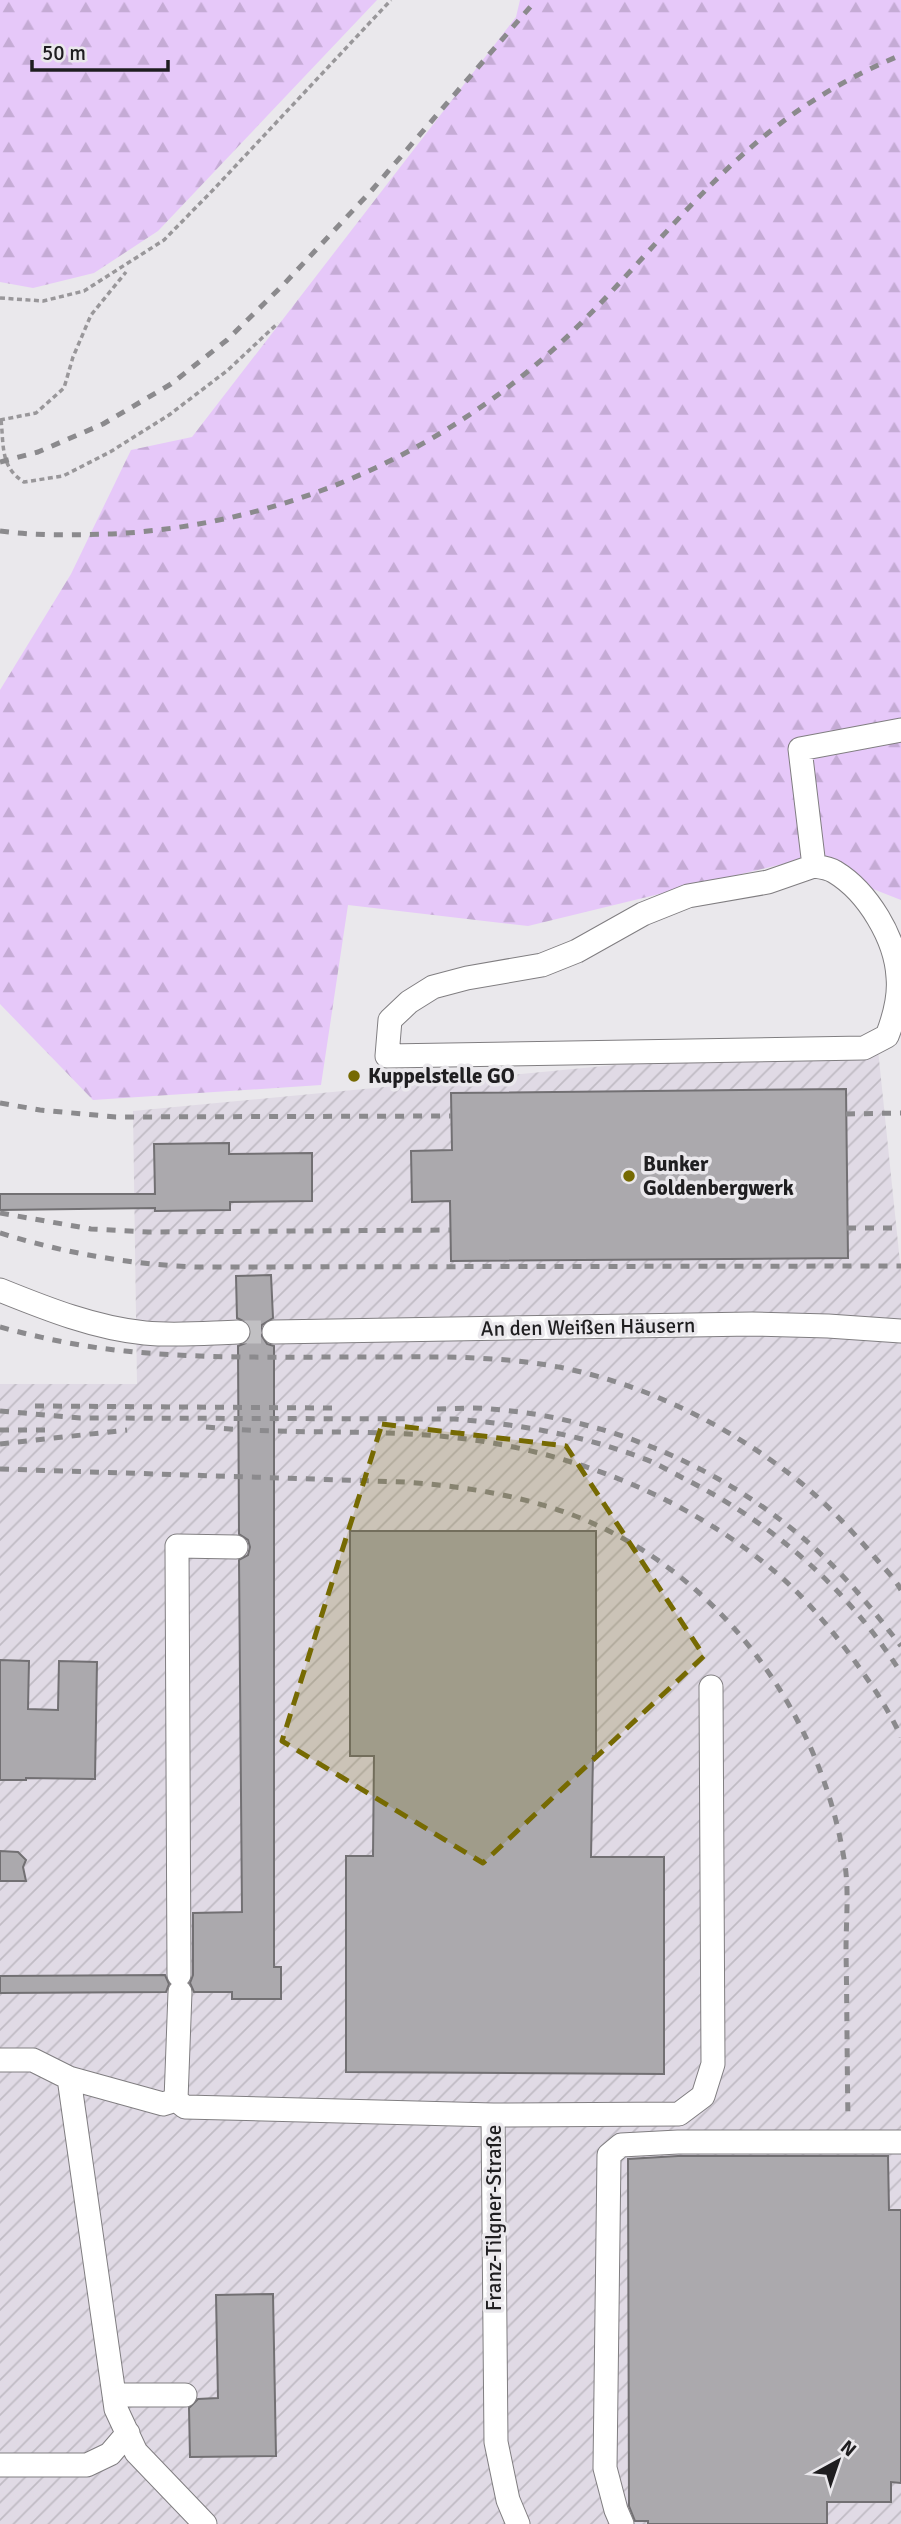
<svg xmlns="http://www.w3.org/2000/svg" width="901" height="2524" font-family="Signika,sans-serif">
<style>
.industrial{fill:url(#industrial-furrows)}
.forest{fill:url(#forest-firs)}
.building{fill:#aba9ad;stroke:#727073;stroke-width:2}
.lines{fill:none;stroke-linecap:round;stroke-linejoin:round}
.minor-tunnel{stroke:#c1c0c3;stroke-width:23;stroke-dasharray:23 11;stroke-linecap:butt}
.minor-casing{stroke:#807e81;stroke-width:25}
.path{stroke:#99979a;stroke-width:3.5;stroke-dasharray:5 3.5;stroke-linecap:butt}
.minor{stroke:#fff;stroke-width:23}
.rail{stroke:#8b8a8d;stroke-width:5;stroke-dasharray:9 9;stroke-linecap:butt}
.marked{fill:#766a02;fill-opacity:0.2;stroke:#766a02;stroke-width:5;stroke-dasharray:14 9;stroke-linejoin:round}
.poi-dot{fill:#766a02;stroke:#eae8ec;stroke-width:2.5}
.labels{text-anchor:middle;stroke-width:7;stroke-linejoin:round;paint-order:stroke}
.poi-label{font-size:21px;font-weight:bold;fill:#1f1e20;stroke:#eae8ec;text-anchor:start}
.street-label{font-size:21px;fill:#1f1e20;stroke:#eae8ec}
</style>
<defs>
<pattern id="industrial-furrows" width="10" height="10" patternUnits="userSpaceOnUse" patternTransform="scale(1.75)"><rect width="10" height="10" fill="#e0dae5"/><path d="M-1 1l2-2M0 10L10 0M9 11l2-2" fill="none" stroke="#c0bbc4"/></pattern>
<pattern id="forest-firs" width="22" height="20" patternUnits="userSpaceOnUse" patternTransform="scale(1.75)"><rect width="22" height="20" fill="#e6c8f9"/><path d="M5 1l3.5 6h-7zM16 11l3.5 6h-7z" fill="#c5abd5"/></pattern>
</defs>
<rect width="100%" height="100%" fill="#eae8ec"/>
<path class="industrial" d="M877 1040 901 1272V2524H0V1384H137L133 1111Z"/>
<path class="forest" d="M0 0H377L158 231 94 273 33 288 0 282Z
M520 0H901V900L799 860 528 926 348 905 321 1085 93 1100 0 1004V690L71 574 131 450 192 437 516 17Z"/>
<path class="building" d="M846 1089 848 1258 451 1261 450 1201 412 1202 411 1151 452 1150 451 1093Z
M229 1143V1154L312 1153V1201L230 1202V1210L155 1211V1208L0 1210V1194H155L154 1144Z
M271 1275 273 1318 262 1325 260 1333 267 1344 274 1346V1967H281V1999H232V1992H194L190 1983 193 1975V1913L242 1912 239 1560 248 1555 250 1547 248 1540 239 1534 238 1346 246 1343 252 1332 249 1324 237 1318 236 1276Z
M350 1531H596V1756H593L591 1857H664V2074L346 2072V1856H373L374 1756H350Z
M0 1660 29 1661 28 1709 58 1710 59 1661 97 1662 95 1779 26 1778V1780H0Z
M0 1851 18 1852 26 1860 23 1867 26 1881H0Z
M165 1975 169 1984 166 1992 0 1993V1976Z
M678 2156H888L889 2210H901V2483L891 2482V2502H827V2524H648V2521H635L629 2506 628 2159Z
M273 2294 276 2456 190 2457 189 2408 198 2399 218 2398 216 2295Z"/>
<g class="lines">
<path class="minor-tunnel" d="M238 1332H274"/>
<defs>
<path id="minor" d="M814 866C821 867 829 868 835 872 868 892 896 939 898 977 900 997 894 1018 887 1036L864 1048 387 1056 390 1020 409 1002 433 987 467 978 542 965 577 951 643 914 688 896 768 882Z
M814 866 800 749 901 730
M0 1290C47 1309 95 1328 145 1333 176 1336 207 1333 238 1332
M274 1332 752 1324 828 1326 901 1331
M179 1975 177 1546 236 1547
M0 2060H33L69 2078 116 2409 136 2452 205 2524
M69 2078 163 2104 176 2100 180 1992
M176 2100 185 2107 493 2115
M114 2395H185
M0 2465H87L110 2454 128 2433
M518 2524 508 2500 496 2442 493 2115 679 2114 703 2096 713 2064 711 1687
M622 2524 616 2510 605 2468 609 2155 621 2145 678 2142H901"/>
</defs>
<use href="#minor" class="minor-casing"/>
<path class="path" d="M0 298 43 301 84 291 164 240 213 190 391 0
M0 420 36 413 64 388 73 357 91 315 126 272
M1 420C4 446 0 467 24 482L63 476 110 452 169 415 228 370 278 323"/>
<use href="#minor" class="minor"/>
<path class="rail" d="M0 462 38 452 103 424 171 384 227 340 285 283 372 190 531 6
M0 531C37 536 75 535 112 534 294 524 462 446 589 315 652 251 709 177 781 123 818 95 858 73 901 55
M0 1103 40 1110 116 1117 451 1116
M846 1114 901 1113
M0 1213 91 1229 149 1232 450 1230
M847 1228H901
M0 1233C64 1253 128 1264 195 1267L901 1266
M0 1327C41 1338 82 1347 125 1351 203 1359 284 1357 363 1357 427 1357 490 1355 553 1366 636 1381 716 1419 783 1469 819 1495 849 1527 878 1561 886 1570 895 1579 901 1590
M35 1406 332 1408
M437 1409C455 1409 473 1407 491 1409 613 1418 737 1473 825 1558 853 1585 877 1615 901 1646
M0 1411 80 1418 454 1419C517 1424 583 1435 642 1458 657 1463 671 1472 685 1479 774 1524 848 1589 901 1673
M206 1427C297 1436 390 1427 481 1441 589 1458 698 1504 781 1577 807 1600 830 1628 851 1656 870 1682 888 1708 901 1737
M0 1430H53
M0 1444 127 1430
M0 1469 405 1482C474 1487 546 1499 609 1531 736 1595 824 1726 845 1865 849 1892 846 1922 846 1950 847 2006 847 2063 848 2119"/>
</g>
<path class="marked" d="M382 1424 566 1446 704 1656 483 1863 282 1741Z"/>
<g class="poi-dot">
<circle cx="354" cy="1076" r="7"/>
<circle cx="629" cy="1176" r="7"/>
</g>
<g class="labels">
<g class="poi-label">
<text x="368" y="1083">Kuppelstelle GO</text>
<text x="643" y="1171">Bunker<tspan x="643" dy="24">Goldenbergwerk</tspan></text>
</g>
<g class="street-label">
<text transform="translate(588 1327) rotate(-1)" y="7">An den Weißen Häusern</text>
<text transform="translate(494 2218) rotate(-90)" y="7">Franz-Tilgner-Straße</text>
</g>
</g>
<g transform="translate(838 2461) rotate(40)" stroke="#eae8ec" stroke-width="5" paint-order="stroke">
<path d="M0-5L12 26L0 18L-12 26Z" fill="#1f1e20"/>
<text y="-10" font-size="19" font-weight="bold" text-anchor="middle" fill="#1f1e20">N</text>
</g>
<path d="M32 60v10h136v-10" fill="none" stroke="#1f1e20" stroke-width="3.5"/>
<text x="42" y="60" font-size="21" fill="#1f1e20" stroke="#eae8ec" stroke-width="5" paint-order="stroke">50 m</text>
</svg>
